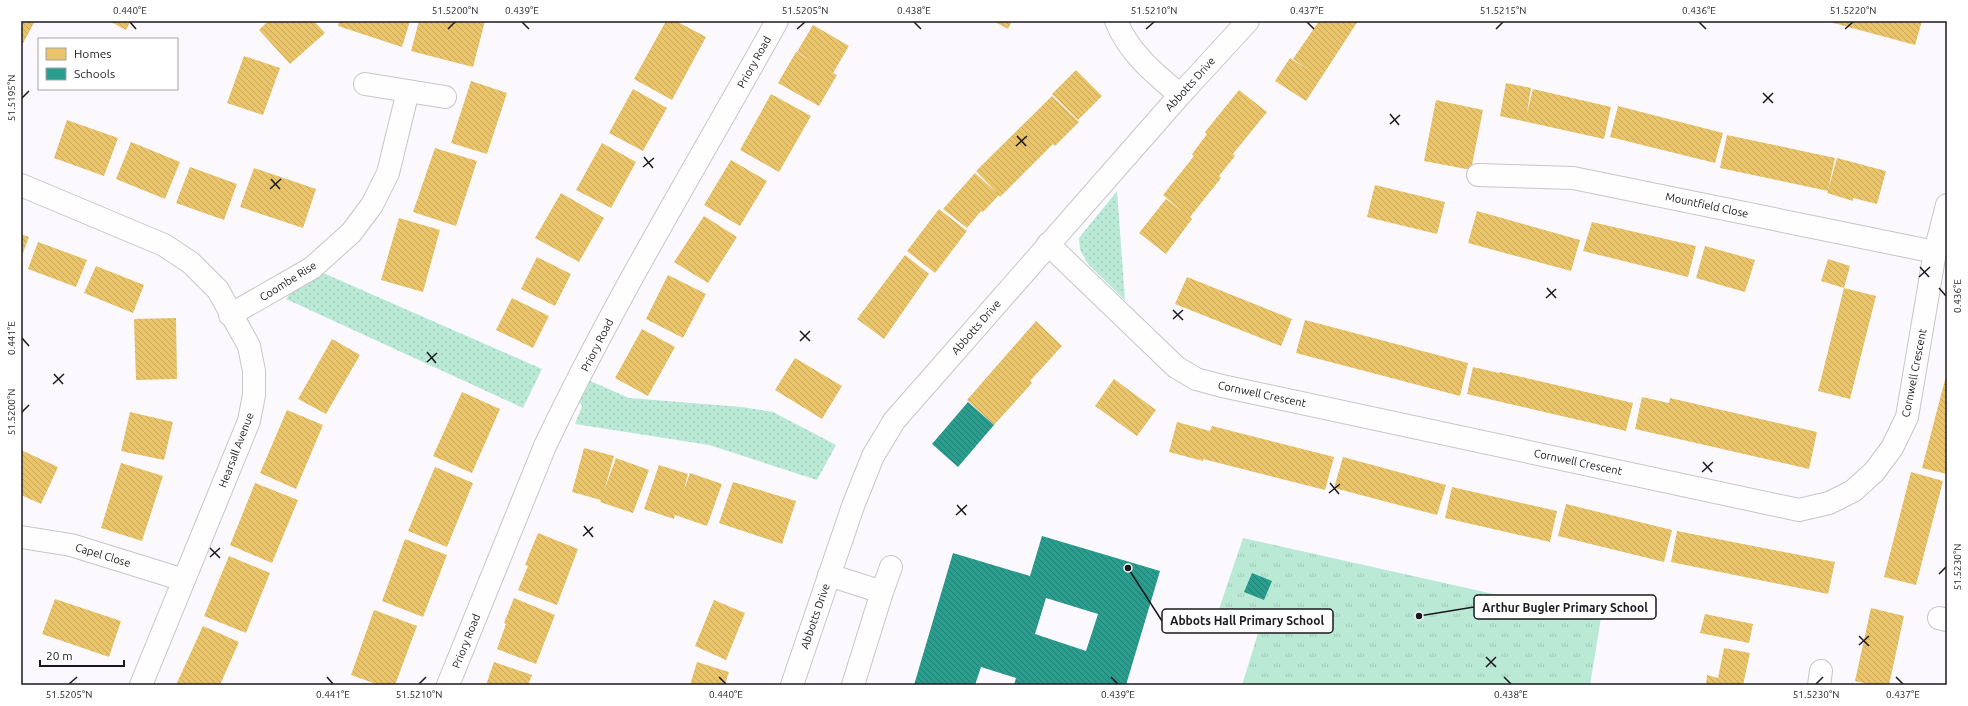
<svg xmlns="http://www.w3.org/2000/svg" width="1968" height="706" font-family="Ubuntu,sans-serif">
<style>
.grass{fill:url(#grass-dots)}
.park{fill:url(#park-tufts)}
.homes{fill:url(#homes-back-hatch)}
.schools{fill:url(#schools-back-hatch);fill-rule:evenodd}
.lines{fill:none;stroke-linecap:round;stroke-linejoin:round}
.minor-casing{stroke:#c7c5c9;stroke-width:24}
.minor{stroke:#fefeff;stroke-width:22}
.ticks{fill:none;stroke:#1b191f;stroke-width:1.5}
.labels{text-anchor:middle;stroke-width:4;stroke-linejoin:round;paint-order:stroke}
.street-label{font-size:11px;fill:#1b191f;stroke:#fff}
.leader{fill:none;stroke:#1b191f;stroke-width:1.5}
.callout-dot{fill:#1b191f;stroke:#fff;stroke-width:1.5}
.callout{fill:#fff;stroke:#1b191f;stroke-width:1.5}
.callout-label{font-size:12px;text-anchor:middle;font-weight:bold;fill:#1b191f}
.neatline{fill:none;stroke:#1b191f;stroke-width:1.5}
.ticks-label{font-size:10px;text-anchor:middle;fill:#1b191f}
</style>
<defs>
<pattern id="grass-dots" width="8" height="8" patternUnits="userSpaceOnUse"><rect width="8" height="8" fill="#bae9d6"/><path d="M2 2h.1M6 6h.1" fill="none" stroke="#9fc7b7" stroke-width="1.8" stroke-linecap="round"/></pattern>
<pattern id="park-tufts" width="24" height="20" patternUnits="userSpaceOnUse"><rect width="24" height="20" fill="#bae9d6"/><path d="M3 7l-1-3M5 7V3M7 7l1-3M15 17l-1-3M17 17v-4M19 17l1-3" fill="none" stroke="#9fc7b7"/></pattern>
<pattern id="homes-back-hatch" width="6" height="6" patternUnits="userSpaceOnUse"><rect width="6" height="6" fill="#e9c46a"/><path d="M-1 5l2 2M0 0l6 6M5-1l2 2" fill="none" stroke="#c7a85b"/></pattern>
<pattern id="schools-back-hatch" width="6" height="6" patternUnits="userSpaceOnUse"><rect width="6" height="6" fill="#2a9d8f"/><path d="M-1 5l2 2M0 0l6 6M5-1l2 2" fill="none" stroke="#237f74"/></pattern>
</defs>
<rect width="100%" height="100%" fill="#fbf9fd"/>
<path class="grass" d="M1117 191 1125 300 1088 264 1080 250 1079 238Z
M312 268 542 369 523 408 286 299Z
M586 379 629 398 742 407 773 412 836 445 817 480 709 445 575 424 582 406 576 397Z"/>
<path class="park" d="M1243 538 1601 618 1590 685H1242L1260 627 1219 609Z"/>
<path class="homes" d="M21 21H35L21 47Z
M109 21H131L126 30Z
M268 21H314L325 33 290 64 259 30Z
M339 21H410L402 47 338 26Z
M419 21H485L473 67 411 51Z
M666 21H676L706 37 672 100 634 79Z
M993 21H1012L1008 29Z
M1319 21H1358L1306 101 1275 81 1290 58 1310 71 1293 59Z
M1826 21H1922L1915 45Z
M813 25 849 46 833 73 837 75 819 106 778 83 796 52 818 65 797 52Z
M244 56 280 68 263 115 227 103Z
M1076 70 1102 96 1078 120 1052 94Z
M471 81 507 93 487 154 451 143Z
M1506 83 1531 88 1527 113 1533 89 1611 107 1604 139 1500 116Z
M633 89 667 108 643 151 609 133Z
M1239 90 1267 112 1233 154 1235 156 1219 176 1221 178 1190 217 1192 219 1166 254 1139 233 1166 199 1183 212 1163 195 1194 156 1192 154 1207 134 1205 132Z
M771 94 811 116 779 172 740 150Z
M1052 96 1079 122 1055 146 1053 144 1000 197 999 195 983 212 981 211 967 228 943 209 975 173 997 193 976 171Z
M1436 100 1483 110 1471 170 1424 161Z
M1618 106 1723 133 1715 163 1610 137Z
M67 120 118 138 104 176 54 158Z
M1727 135 1835 158 1828 190 1837 158 1886 171 1877 204 1853 198V201L1827 193 1828 191 1720 168Z
M131 142 180 162 165 199 116 179Z
M602 143 636 162 611 208 576 190Z
M435 148 477 161 456 226 413 212Z
M731 160 767 181 740 226 704 205Z
M190 167 237 184 224 220 176 203Z
M254 168 316 189 303 228 240 207Z
M1375 185 1445 202 1437 234 1367 217Z
M561 193 604 218 579 262 535 238Z
M939 209 967 231 935 273 907 251Z
M1477 211 1580 240 1571 271 1468 243Z
M704 216 737 237 708 283 674 262Z
M399 218 440 230 423 292 381 280Z
M1592 222 1696 246 1688 277 1583 251Z
M21 234 29 237 21 258Z
M38 242 87 260 76 287 28 269Z
M1705 246 1755 260 1745 292 1696 278Z
M905 255 929 274 884 339 857 319Z
M537 257 571 274 555 306 521 289Z
M1828 259 1850 266 1844 288 1821 281Z
M96 266 144 285 133 313 84 293Z
M668 275 706 294 683 338 646 319Z
M1187 277 1292 319 1281 346 1175 304Z
M1844 288 1876 296 1850 399 1818 391Z
M512 298 549 316 533 348 496 330Z
M176 318 177 379 136 380 134 319Z
M1305 320 1468 363 1460 396 1296 353Z
M1036 321 1062 346 1030 381 1032 383 994 425 967 400Z
M642 329 675 347 648 396 615 378Z
M332 339 360 355 326 414 298 399Z
M795 358 842 386 822 419 775 390Z
M1473 367 1499 373 1500 372 1633 403 1626 431 1467 394Z
M1947 372V474L1922 468Z
M1114 379 1156 410 1137 436 1095 406Z
M462 392 500 409 472 473 433 456Z
M1642 397 1669 403 1670 398 1817 432 1809 469 1635 429Z
M287 410 323 425 296 489 260 473Z
M130 412 173 422 164 460 121 451Z
M1177 422 1210 431 1212 426 1334 457 1325 490 1203 459V461L1169 452Z
M584 448 614 456 604 491 616 458 649 470 633 513 600 502 601 500 572 492Z
M21 450 58 467 41 504 21 495Z
M1343 457 1446 485 1437 515 1334 488Z
M121 463 163 476 142 541 101 528Z
M659 465 688 474 684 490 690 473 722 484 707 526 675 515 674 519 644 509Z
M435 467 473 483 447 547 408 531Z
M1911 472 1943 481 1916 585 1884 577Z
M733 482 796 501 782 544 719 523Z
M255 483 298 500 272 563 230 545Z
M1452 487 1557 511 1550 542 1445 518Z
M1566 504 1672 530 1664 562 1558 536Z
M1677 531 1835 562 1828 594 1671 562Z
M538 533 578 549 557 605 518 590 528 566 525 565Z
M405 539 447 555 423 617 382 601Z
M229 556 270 573 246 633 204 616Z
M514 598 555 615 536 664 497 649 506 624 504 623Z
M55 599 121 621 109 657 42 634Z
M714 600 745 613 726 660 695 646Z
M1871 608 1904 616 1889 685H1872L1855 681Z
M374 610 417 626 395 685H379L351 675Z
M1705 614 1753 624 1749 643 1700 633Z
M203 626 239 642 220 685H176Z
M1724 648 1750 653 1743 685H1706L1707 675 1718 678Z
M494 662 532 675 528 685H486Z
M697 662 729 672 725 685H690Z"/>
<path class="schools" d="M968 402 994 425 958 467 932 444Z
M1042 536 1160 571 1126 685H1014L1016 678 981 667 975 685H914L953 553 1030 576ZM1046 598 1098 614 1086 651 1035 634Z
M1252 573 1272 581 1264 600 1244 592Z"/>
<g class="lines">
<defs>
<path id="minor" d="M1116 21C1129 53 1154 73 1180 95
M365 84 445 97
M1478 175 1573 178 1935 252
M21 185 164 245 191 263 218 290 249 346 254 371V395L249 421 141 685
M1048 244 1176 367 1196 379 1222 386 1799 510 1829 503 1853 491 1874 472 1892 448 1907 417 1935 252 1947 205
M230 315 312 268 351 233 372 205 388 173 408 91
M21 537 71 545 184 580
M829 575 882 592 853 685
M882 592 891 567
M1939 618 1947 620
M448 685 545 446C614 300 699 162 777 21
M792 685 853 506 873 456 894 421 1180 95 1248 21
M1819 685 1821 671"/>
</defs>
<use href="#minor" class="minor-casing"/>
<use href="#minor" class="minor"/>
</g>
<path class="ticks" d="M130 22 136 29M522 22 529 29M914 22 921 29M1307 22 1314 29M1699 22 1706 29M448 29 455 22M797 29 805 22M1146 29 1154 22M1496 29 1503 22M1845 29 1853 22M1763 93 1773 103M22 98 29 91M1763 103 1773 93M1390 114 1399 125M1390 124 1400 115M1017 136 1026 146M1016 146 1027 136M644 157 653 168M643 167 654 158M271 179 280 189M270 189 281 179M1920 267 1929 277M1919 277 1930 267M1547 288 1556 298M1939 288 1946 296M1546 298 1556 289M1173 310 1183 320M1173 319 1183 310M800 331 810 341M22 338 29 346M800 341 810 331M427 352 436 363M427 362 437 353M54 374 63 384M53 384 64 374M22 412 29 405M1703 462 1712 472M1702 472 1713 462M1330 483 1339 494M1329 493 1340 484M957 505 966 515M956 515 967 505M584 526 593 537M583 536 593 527M210 548 220 558M210 557 220 548M1939 574 1946 567M1859 636 1869 646M1859 645 1869 636M1486 657 1496 667M1486 667 1496 657M327 677 333 684M719 677 726 684M1111 677 1118 684M1504 677 1511 684M1896 677 1903 684M69 684 77 677M419 684 426 677M1816 684 1823 677"/>
<g class="labels">
<g class="street-label">
<text transform="translate(754 62) rotate(-61)" y="4">Priory Road</text>
<text transform="translate(1190 84) rotate(-48)" y="4">Abbotts Drive</text>
<text transform="translate(1707 205) rotate(12)" y="4">Mountfield Close</text>
<text transform="translate(288 281) rotate(-32)" y="4">Coombe Rise</text>
<text transform="translate(976 327) rotate(-49)" y="4">Abbotts Drive</text>
<text transform="translate(597 345) rotate(-63)" y="4">Priory Road</text>
<text transform="translate(1914 373) rotate(-79)" y="4">Cornwell Crescent</text>
<text transform="translate(1262 394) rotate(12)" y="4">Cornwell Crescent</text>
<text transform="translate(236 450) rotate(-69)" y="4">Hearsall Avenue</text>
<text transform="translate(1578 462) rotate(12)" y="4">Cornwell Crescent</text>
<text transform="translate(103 555) rotate(17)" y="4">Capel Close</text>
<text transform="translate(815 616) rotate(-71)" y="4">Abbotts Drive</text>
<text transform="translate(466 641) rotate(-68)" y="4">Priory Road</text>
</g>
</g>
<path class="leader" d="M1419 616L1474 607M1128 568L1162 621"/>
<g class="callout-dot">
<circle cx="1419" cy="616" r="4"/>
<circle cx="1128" cy="568" r="4"/>
</g>
<g class="callout">
<rect x="1474" y="595" width="182" height="24" rx="4"/>
<rect x="1162" y="609" width="171" height="24" rx="4"/>
</g>
<g class="callout-label">
<text x="1565" y="612">Arthur Bugler Primary School</text>
<text x="1247" y="625">Abbots Hall Primary School</text>
</g>
<rect width="1968" height="706" fill="none" stroke="#ffffff" stroke-width="44"/>
<rect x="38" y="38" width="140" height="52" fill="#ffffff" stroke="#a4a3a5"/>
<rect x="46" y="48" width="20" height="12" fill="#e9c46a" stroke="#a4a3a5"/>
<text x="74" y="58" font-size="12" fill="#1b191f">Homes</text>
<rect x="46" y="68" width="20" height="12" fill="#2a9d8f" stroke="#a4a3a5"/>
<text x="74" y="78" font-size="12" fill="#1b191f">Schools</text>
<path d="M40 660v6h84v-6" fill="none" stroke="#1b191f" stroke-width="2"/>
<text x="46" y="660" font-size="12" fill="#1b191f" stroke="#ffffff" stroke-width="3" paint-order="stroke">20 m</text>
<rect x="22" y="22" width="1924" height="662" class="neatline"/>
<g class="ticks-label">
<text x="130" y="14">0.440°E</text>
<text x="455" y="14">51.5200°N</text>
<text x="522" y="14">0.439°E</text>
<text x="805" y="14">51.5205°N</text>
<text x="914" y="14">0.438°E</text>
<text x="1154" y="14">51.5210°N</text>
<text x="1307" y="14">0.437°E</text>
<text x="1503" y="14">51.5215°N</text>
<text x="1699" y="14">0.436°E</text>
<text x="1853" y="14">51.5220°N</text>
<text transform="translate(11 98) rotate(-90)" y="4">51.5195°N</text>
<text transform="translate(1957 296) rotate(-90)" y="4">0.436°E</text>
<text transform="translate(11 338) rotate(-90)" y="4">0.441°E</text>
<text transform="translate(11 412) rotate(-90)" y="4">51.5200°N</text>
<text transform="translate(1957 567) rotate(-90)" y="4">51.5230°N</text>
<text x="69" y="698">51.5205°N</text>
<text x="333" y="698">0.441°E</text>
<text x="419" y="698">51.5210°N</text>
<text x="726" y="698">0.440°E</text>
<text x="1118" y="698">0.439°E</text>
<text x="1511" y="698">0.438°E</text>
<text x="1816" y="698">51.5230°N</text>
<text x="1903" y="698">0.437°E</text>
</g>
</svg>
